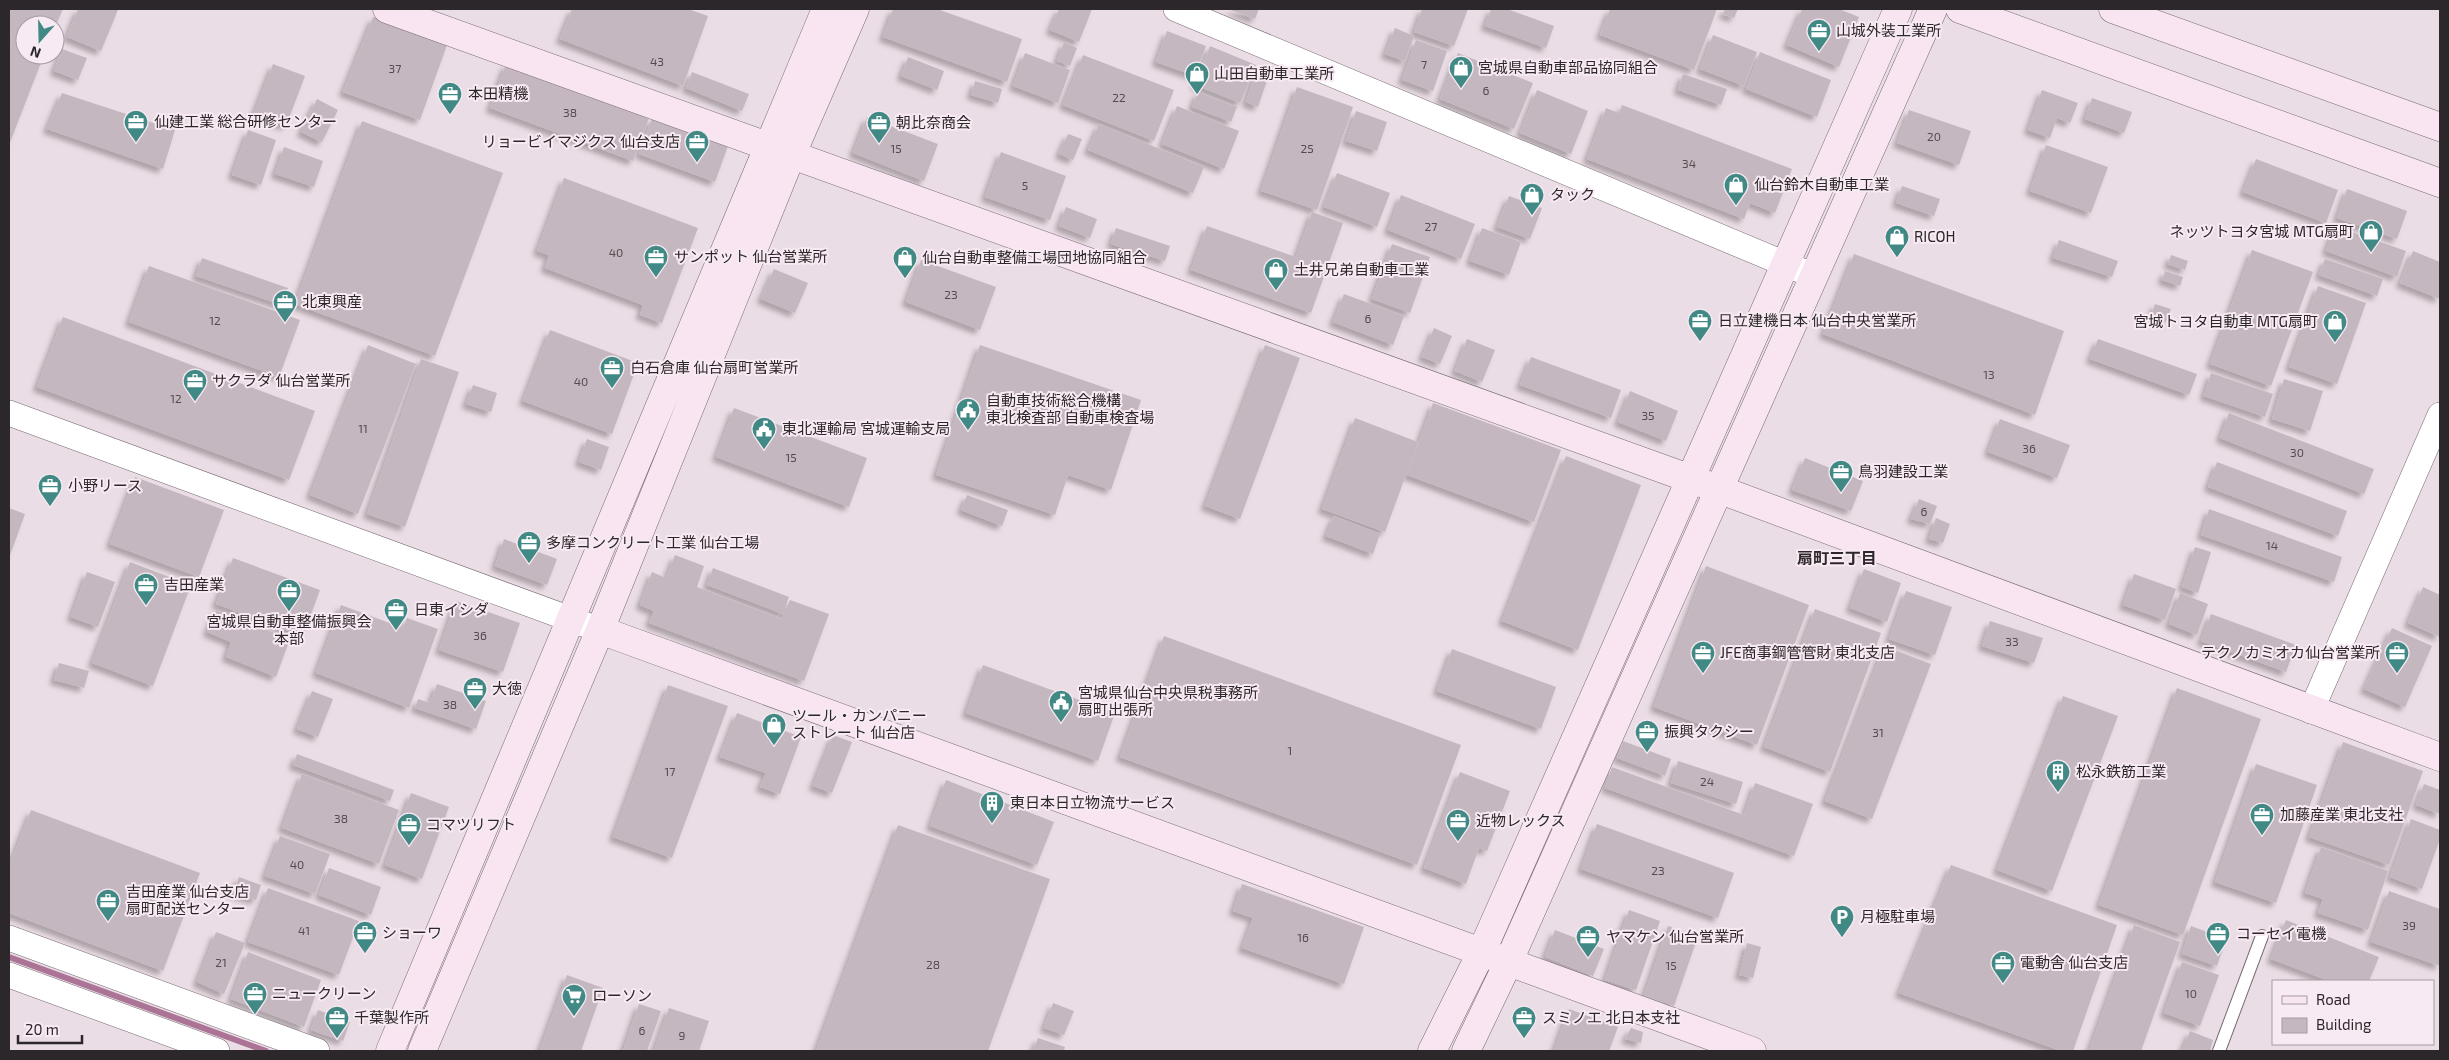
<svg xmlns="http://www.w3.org/2000/svg" width="2449" height="1060" font-family="'Exo 2','Noto Sans JP',sans-serif">
<style>
.lines{fill:none;stroke-linecap:round;stroke-linejoin:round}
.stream{stroke:#ab7497;stroke-width:6}
.building{fill:#c4b7bf;filter:url(#shadow)}
.lane-casing{stroke:#766b72;stroke-width:14}
.street-casing{stroke:#766b72;stroke-width:26}
.secondary-casing{stroke:#766b72;stroke-width:29}
.lane{stroke:#fff;stroke-width:12}
.street{stroke:#fff;stroke-width:25}
.secondary{stroke:#f8e5f1;stroke-width:28}
.labels{text-anchor:middle;stroke-width:4;stroke-linejoin:round;paint-order:stroke}
.number-label{font-size:12px;fill:#524b4f}
.poi-label{font-size:15px;fill:#2c272a;stroke:#f8eaf3;text-anchor:start}
.neighbourhood-label{font-size:16px;font-weight:bold;fill:#2c272a;stroke:#f8eaf3}
</style>
<defs>
<filter id="shadow"><feDropShadow dx="-4.5" dy="4.5" stdDeviation="2.5" flood-color="#0004"/></filter>
</defs>
<rect width="100%" height="100%" fill="#ebdde5"/>
<g class="lines">
<path class="stream" d="M9 957 266 1051"/>
</g>
<path class="building" d="M9 9H63L56 25H25V55H44L9 145Z
M78 9 118 10 101 51 67 37Z
M572 9H688L708 16 683 86 560 39Z
M893 9H937L1022 39 1007 82 883 37Z
M1059 9H1092L1079 42 1050 30Z
M1228 9H1259L1255 19Z
M1422 9H1468L1454 46 1414 32Z
M1491 9H1507L1554 26 1546 48 1485 26Z
M1610 9H1717L1694 70 1600 35Z
M1725 9H1738L1734 18 1723 14Z
M1802 9H1839L1859 17 1839 67 1787 45Z
M373 17 447 45 420 120 343 92Z
M1395 28 1414 36 1405 61 1385 54Z
M1167 31 1206 46 1195 76 1156 62Z
M1713 35 1757 52 1744 86 1700 69Z
M1416 40 1447 51 1433 91 1402 80Z
M1064 42 1077 48 1070 66 1057 61Z
M1210 46 1256 65 1240 103 1195 85Z
M62 49 87 58 78 80 54 71Z
M1760 52 1831 80 1817 117 1746 89Z
M1025 53 1070 70 1058 103 1013 86Z
M1458 53 1533 83 1514 129 1440 99Z
M1083 55 1174 90 1154 141 1063 105Z
M908 57 944 71 937 90 901 76Z
M273 64 305 76 286 126 254 114Z
M506 64 649 118 633 161 490 108Z
M1256 71 1269 75 1258 107 1246 102Z
M692 72 749 94 742 111 686 88Z
M1683 74 1727 89 1721 105 1678 90Z
M975 81 1002 89 998 103 971 95Z
M1297 87 1353 107 1317 210 1261 191Z
M1537 90 1588 111 1571 154 1520 133Z
M2042 90 2078 103 2070 123 2057 118 2050 138 2028 130Z
M1198 92 1237 107 1231 122 1192 107Z
M62 93 175 130 163 169 47 129Z
M2092 98 2132 112 2124 133 2085 119Z
M317 99 338 110 322 142 301 132Z
M1622 105 1792 169 1775 213 1750 203 1744 219 1587 159 1606 108 1619 113Z
M1177 106 1239 131 1224 169 1162 144Z
M1909 110 1971 131 1959 165 1897 143Z
M1356 111 1387 122 1377 151 1346 141Z
M867 117 938 144 924 181 853 153Z
M652 118 728 146 715 182 639 154Z
M362 121 503 173 435 356 295 304Z
M1099 124 1204 167 1193 193 1088 150Z
M248 130 276 140 261 185 232 175Z
M1068 134 1082 139 1073 160 1059 154Z
M2046 145 2108 167 2091 213 2030 191Z
M284 147 323 161 314 187 275 174Z
M1001 152 1066 176 1050 220 985 197Z
M2256 159 2338 190 2326 223 2243 192Z
M1337 173 1390 193 1377 227 1324 207Z
M564 178 698 228 662 323 640 315 643 305 545 268 549 255 537 251Z
M1902 186 1940 199 1934 216 1896 203Z
M2347 189 2407 211 2397 239 2337 218Z
M1401 195 1475 224 1461 259 1388 230Z
M1509 196 1542 208 1530 239 1497 227Z
M1066 207 1097 219 1090 238 1059 226Z
M1312 212 1343 223 1311 313 1191 270 1207 226 1296 257Z
M2335 226 2406 251 2397 277 2326 251Z
M1116 228 1170 246 1165 261 1111 244Z
M1482 228 1521 242 1509 275 1470 261Z
M2059 240 2118 261 2112 277 2053 258Z
M1392 244 1430 257 1410 313 1372 299Z
M2252 250 2313 272 2271 386 2210 364Z
M2413 251 2440 262V299L2400 283Z
M1854 254 2064 331 2035 415 1823 334Z
M2171 255 2188 261 2185 270 2168 264Z
M202 258 288 288 282 305 196 276Z
M2325 259 2383 279 2377 296 2319 275Z
M921 260 996 287 980 330 906 302Z
M149 266 300 320 279 377 129 322Z
M774 269 808 283 795 313 761 299Z
M2165 271 2183 277 2180 286 2162 280Z
M2318 286 2366 303 2337 384 2289 367Z
M1344 294 1404 316 1393 345 1333 322Z
M2155 304 2171 309 2166 322 2151 316Z
M63 317 315 411 289 480 37 387Z
M1434 328 1452 336 1440 364 1422 357Z
M550 330 638 363 612 434 523 401Z
M1467 339 1495 350 1482 382 1455 371Z
M2098 339 2197 374 2189 395 2090 359Z
M368 345 416 364 358 514 310 495Z
M980 345 1141 400 1111 490 1068 475 1055 515 936 475Z
M1265 345 1300 358 1240 519 1205 506Z
M1531 357 1621 390 1611 418 1520 385Z
M421 359 459 372 405 527 367 514Z
M2211 373 2273 394 2265 417 2204 396Z
M2284 379 2323 391 2310 431 2272 419Z
M473 385 497 393 491 412 466 404Z
M1630 391 1678 411 1666 441 1618 422Z
M1433 403 1561 450 1534 522 1407 475Z
M734 408 867 458 849 507 716 457Z
M2229 413 2374 469 2364 494 2220 438Z
M1355 418 1418 442 1385 532 1322 509Z
M2000 419 2070 445 2057 478 1988 452Z
M587 439 609 447 601 470 579 462Z
M1566 456 1641 485 1578 650 1502 621Z
M1805 458 1863 481 1851 511 1792 490Z
M2217 462 2347 511 2338 536 2208 487Z
M135 477 224 510 199 577 110 544Z
M967 495 1008 510 1002 526 961 510Z
M1919 499 1937 506 1930 524 1911 519Z
M9 508 25 514 9 558Z
M2209 509 2342 557 2334 582 2201 535Z
M1334 516 1380 534 1373 554 1326 536Z
M1936 518 1950 524 1943 543 1929 539Z
M504 539 557 559 547 585 495 566Z
M2195 547 2211 552 2198 593 2182 587Z
M675 555 704 566 697 587 782 619 790 600 829 614 804 681 649 623 654 611 640 605 652 572 666 578Z
M233 558 320 590 303 636 216 604Z
M130 562 191 585 153 686 92 663Z
M1706 566 1809 605 1757 745 1654 707Z
M713 568 789 597 783 614 707 585Z
M1864 569 1901 583 1887 622 1850 608Z
M87 572 115 582 98 627 71 617Z
M2134 574 2176 589 2165 620 2123 605Z
M2423 587 2440 595V637L2408 623Z
M1906 591 1952 607 1935 655 1889 639Z
M2180 593 2208 604 2197 635 2169 624Z
M456 601 520 623 503 672 439 650Z
M341 605 403 628 407 618 438 629 409 708 316 673Z
M1815 609 1881 633 1830 772 1764 747Z
M216 610 290 639 276 677 226 657 231 642 207 632Z
M2211 614 2296 645 2286 672 2201 641Z
M1990 621 2043 638 2034 663 1982 646Z
M2392 628 2432 646 2405 707 2364 689Z
M1164 636 1461 745 1417 865 1120 757Z
M1884 646 1931 664 1872 819 1825 801Z
M1452 649 1556 687 1541 729 1437 691Z
M59 663 89 671 84 688 54 680Z
M983 665 1115 713 1098 761 966 713Z
M437 684 486 701 476 729 415 708 418 699 430 703Z
M668 685 728 706 672 858 613 837Z
M2177 688 2261 719 2183 935 2099 905Z
M312 691 333 699 318 737 297 729Z
M2063 696 2118 716 2052 891 1997 870Z
M737 713 801 737 780 794 760 787 766 773 720 757Z
M833 735 852 742 832 793 813 786Z
M1623 741 1671 759 1665 776 1617 758Z
M2343 742 2423 771 2389 865 2309 837Z
M297 754 394 790 390 801 293 765Z
M1678 761 1743 782 1736 804 1671 783Z
M2256 764 2317 785 2276 903 2215 882Z
M1612 767 1744 815 1755 783 1813 804 1794 856 1605 788Z
M1460 772 1510 791 1487 851 1479 848 1466 884 1424 868Z
M302 774 399 810 379 864 282 828Z
M946 780 1054 822 1037 865 930 826Z
M2424 784 2440 790V814L2416 805Z
M411 793 449 807 422 879 385 865Z
M31 810 200 873 163 971 9 913V868Z
M2411 819 2440 830V839L2422 889 2390 877Z
M1597 824 1734 873 1718 918 1581 869Z
M898 825 1050 879 988 1051H816Z
M280 836 330 854 315 894 265 876Z
M2321 847 2388 871 2368 930 2318 913 2323 899 2305 893Z
M1951 865 2117 925 2073 1051H2061L1899 993Z
M329 868 381 887 371 915 319 895Z
M239 877 261 885 256 900 233 893Z
M1242 884 1364 927 1344 984 1242 948 1253 918 1233 911Z
M268 888 359 921 339 975 248 942Z
M2389 891 2440 909V966L2371 942Z
M1629 910 1660 921 1636 990 1605 980Z
M2286 920 2379 957 2369 981H2329L2271 959Z
M2134 925 2180 942 2141 1051H2089Z
M1668 926 1698 936 1674 1006 1644 996Z
M2191 926 2226 939 2217 966 2182 954Z
M1555 930 1604 949 1593 976 1545 957Z
M216 932 245 943 224 994 197 982Z
M1747 943 1761 947 1753 978 1739 975Z
M248 952 321 980 304 1027 231 999Z
M2182 962 2219 975 2200 1026 2164 1013Z
M567 975 603 988 581 1051H545L540 1050Z
M1053 1003 1074 1011 1064 1035 1044 1028Z
M639 1004 661 1011 647 1051H623Z
M669 1008 709 1021 699 1051H654Z
M1569 1009 1618 1027 1609 1051H1554Z
M318 1010 350 1022 343 1041 311 1030Z
M1631 1028 1643 1032 1641 1043 1625 1039Z
M2190 1031 2213 1040 2210 1051H2182Z
M1038 1038 1065 1047 1064 1051H1033Z"/>
<g class="lines">
<defs>
<path id="lane" d="M2219 1051 2262 936"/>
<path id="street" d="M1176 9 1814 276
M9 413 600 630
M2311 711 2440 415
M9 938 317 1051
M9 975 217 1051"/>
<path id="secondary" d="M387 9 1691 479 2440 757
M1960 9 2440 183
M2113 9 2440 127
M600 630 1752 1051
M390 1051 826 9
M422 1051 600 630 791 156 855 9
M1432 1051 1481 953 1898 9
M1466 1051 1508 963 1933 9"/>
</defs>
<use href="#lane" class="lane-casing"/>
<use href="#street" class="street-casing"/>
<use href="#secondary" class="secondary-casing"/>
<use href="#lane" class="lane"/>
<use href="#street" class="street"/>
<use href="#secondary" class="secondary"/>
</g>
<defs>
<symbol id="office-pin" viewBox="-11 -11 22 30"><path d="M0 17L-7.5 6A9.5 9.5 0 1 1 7.5 6Z" fill="#418985" stroke="#f8eaf3"/><path d="M-6-3h4V-5.5h4V-3h4V5H-6ZM-1-4.5V-3h2v-1.5ZM-6 0V1H6V0Z" fill="#fff"/></symbol>
<symbol id="shop-pin" viewBox="-11 -11 22 30"><path d="M0 17L-7.5 6A9.5 9.5 0 1 1 7.5 6Z" fill="#418985" stroke="#f8eaf3"/><path d="M-5-2.5h2.3a2.7 3.5 0 0 1 5.4 0H5L5.5 6h-11ZM-1.5-2.5h3a1.5 2.3 0 0 0-3 0Z" fill="#fff"/></symbol>
<symbol id="civic-pin" viewBox="-11 -11 22 30"><path d="M0 17L-7.5 6A9.5 9.5 0 1 1 7.5 6Z" fill="#418985" stroke="#f8eaf3"/><path d="M-.6-6.5H3V-4.5H.6V-3L4-1V1h2V6H-6V1h2V-1L-.6-3ZM-1.2 2.5V6h2.4V2.5Z" fill="#fff"/></symbol>
<symbol id="building-pin" viewBox="-11 -11 22 30"><path d="M0 17L-7.5 6A9.5 9.5 0 1 1 7.5 6Z" fill="#418985" stroke="#f8eaf3"/><path d="M-4-6H4V6H1V3H-1V6H-4ZM-2.5-4.3h1.7v1.8h-1.7ZM.8-4.3h1.7v1.8H.8ZM-2.5-1h1.7V.8h-1.7ZM.8-1h1.7V.8H.8Z" fill="#fff"/></symbol>
<symbol id="parking-pin" viewBox="-11 -11 22 30"><path d="M0 17L-7.5 6A9.5 9.5 0 1 1 7.5 6Z" fill="#418985" stroke="#f8eaf3"/><path d="M-3.5-5.5H1a3.5 3.5 0 0 1 0 7H-1V5.5H-3.5ZM-1-3.4V-.6H.8a1.4 1.4 0 0 0 0-2.8Z" fill="#fff"/></symbol>
<symbol id="supermarket-pin" viewBox="-11 -11 22 30"><path d="M0 17L-7.5 6A9.5 9.5 0 1 1 7.5 6Z" fill="#418985" stroke="#f8eaf3"/><path d="M-6-5.5h2.5l.6 2H6L4.5 2H-2.5L-4.4-4H-6ZM-1.5 3.2a1.3 1.3 0 1 0 .1 0ZM3 3.2a1.3 1.3 0 1 0 .1 0Z" fill="#fff"/></symbol>
</defs>
<g fill-rule="evenodd">
<use href="#office-pin" x="1805" y="17" width="28" height="38"/>
<use href="#shop-pin" x="1447" y="54" width="28" height="38"/>
<use href="#shop-pin" x="1183" y="60" width="28" height="38"/>
<use href="#office-pin" x="436" y="80" width="28" height="38"/>
<use href="#office-pin" x="122" y="108" width="28" height="38"/>
<use href="#office-pin" x="865" y="109" width="28" height="38"/>
<use href="#office-pin" x="683" y="128" width="28" height="38"/>
<use href="#shop-pin" x="1722" y="171" width="28" height="38"/>
<use href="#shop-pin" x="1518" y="181" width="28" height="38"/>
<use href="#shop-pin" x="2357" y="218" width="28" height="38"/>
<use href="#shop-pin" x="1883" y="223" width="28" height="38"/>
<use href="#office-pin" x="642" y="243" width="28" height="38"/>
<use href="#shop-pin" x="891" y="244" width="28" height="38"/>
<use href="#shop-pin" x="1262" y="256" width="28" height="38"/>
<use href="#office-pin" x="271" y="288" width="28" height="38"/>
<use href="#office-pin" x="1686" y="307" width="28" height="38"/>
<use href="#shop-pin" x="2321" y="308" width="28" height="38"/>
<use href="#office-pin" x="598" y="354" width="28" height="38"/>
<use href="#office-pin" x="181" y="367" width="28" height="38"/>
<use href="#civic-pin" x="954" y="396" width="28" height="38"/>
<use href="#civic-pin" x="750" y="415" width="28" height="38"/>
<use href="#office-pin" x="1827" y="458" width="28" height="38"/>
<use href="#office-pin" x="36" y="472" width="28" height="38"/>
<use href="#office-pin" x="515" y="529" width="28" height="38"/>
<use href="#office-pin" x="132" y="571" width="28" height="38"/>
<use href="#office-pin" x="275" y="577" width="28" height="38"/>
<use href="#office-pin" x="382" y="596" width="28" height="38"/>
<use href="#office-pin" x="1689" y="639" width="28" height="38"/>
<use href="#office-pin" x="2383" y="639" width="28" height="38"/>
<use href="#office-pin" x="461" y="675" width="28" height="38"/>
<use href="#civic-pin" x="1047" y="688" width="28" height="38"/>
<use href="#shop-pin" x="760" y="711" width="28" height="38"/>
<use href="#office-pin" x="1633" y="718" width="28" height="38"/>
<use href="#building-pin" x="2044" y="758" width="28" height="38"/>
<use href="#building-pin" x="978" y="789" width="28" height="38"/>
<use href="#office-pin" x="2248" y="801" width="28" height="38"/>
<use href="#office-pin" x="1444" y="807" width="28" height="38"/>
<use href="#office-pin" x="395" y="811" width="28" height="38"/>
<use href="#office-pin" x="94" y="887" width="28" height="38"/>
<use href="#parking-pin" x="1828" y="903" width="28" height="38"/>
<use href="#office-pin" x="351" y="919" width="28" height="38"/>
<use href="#office-pin" x="2204" y="920" width="28" height="38"/>
<use href="#office-pin" x="1574" y="923" width="28" height="38"/>
<use href="#office-pin" x="1989" y="949" width="28" height="38"/>
<use href="#office-pin" x="241" y="980" width="28" height="38"/>
<use href="#supermarket-pin" x="560" y="982" width="28" height="38"/>
<use href="#office-pin" x="323" y="1004" width="28" height="38"/>
<use href="#office-pin" x="1510" y="1004" width="28" height="38"/>
</g>
<g class="labels">
<g class="number-label">
<text x="657" y="66">43</text>
<text x="1424" y="69">7</text>
<text x="395" y="73">37</text>
<text x="1486" y="95">6</text>
<text x="1119" y="102">22</text>
<text x="570" y="117">38</text>
<text x="1934" y="141">20</text>
<text x="896" y="153">15</text>
<text x="1307" y="153">25</text>
<text x="1689" y="168">34</text>
<text x="1025" y="190">5</text>
<text x="1431" y="231">27</text>
<text x="616" y="257">40</text>
<text x="951" y="299">23</text>
<text x="1368" y="323">6</text>
<text x="215" y="325">12</text>
<text x="1989" y="379">13</text>
<text x="581" y="386">40</text>
<text x="176" y="403">12</text>
<text x="1648" y="420">35</text>
<text x="363" y="433">11</text>
<text x="2029" y="453">36</text>
<text x="2297" y="457">30</text>
<text x="791" y="462">15</text>
<text x="1924" y="516">6</text>
<text x="2272" y="550">14</text>
<text x="480" y="640">36</text>
<text x="2012" y="646">33</text>
<text x="450" y="709">38</text>
<text x="1878" y="737">31</text>
<text x="1290" y="755">1</text>
<text x="670" y="776">17</text>
<text x="1707" y="786">24</text>
<text x="341" y="823">38</text>
<text x="297" y="869">40</text>
<text x="1658" y="875">23</text>
<text x="2409" y="930">39</text>
<text x="304" y="935">41</text>
<text x="1303" y="942">16</text>
<text x="221" y="967">21</text>
<text x="933" y="969">28</text>
<text x="1671" y="970">15</text>
<text x="2191" y="998">10</text>
<text x="642" y="1035">6</text>
<text x="682" y="1040">9</text>
</g>
<g class="poi-label">
<text x="1836" y="36">山城外装工業所</text>
<text x="1478" y="73">宮城県自動車部品協同組合</text>
<text x="1214" y="79">山田自動車工業所</text>
<text x="468" y="99">本田精機</text>
<text x="154" y="127">仙建工業 総合研修センター</text>
<text x="896" y="128">朝比奈商会</text>
<text x="680" y="147" text-anchor="end">リョービイマジクス 仙台支店</text>
<text x="1754" y="190">仙台鈴木自動車工業</text>
<text x="1550" y="200">タック</text>
<text x="2354" y="237" text-anchor="end">ネッツトヨタ宮城 MTG扇町</text>
<text x="1914" y="242">RICOH</text>
<text x="674" y="262">サンポット 仙台営業所</text>
<text x="922" y="263">仙台自動車整備工場団地協同組合</text>
<text x="1294" y="275">土井兄弟自動車工業</text>
<text x="302" y="307">北東興産</text>
<text x="1718" y="326">日立建機日本 仙台中央営業所</text>
<text x="2318" y="327" text-anchor="end">宮城トヨタ自動車 MTG扇町</text>
<text x="630" y="373">白石倉庫 仙台扇町営業所</text>
<text x="212" y="386">サクラダ 仙台営業所</text>
<text x="986" y="406">自動車技術総合機構<tspan x="986" dy="17">東北検査部 自動車検査場</tspan></text>
<text x="782" y="434">東北運輸局 宮城運輸支局</text>
<text x="1858" y="477">鳥羽建設工業</text>
<text x="68" y="491">小野リース</text>
<text x="546" y="548">多摩コンクリート工業 仙台工場</text>
<text x="164" y="590">吉田産業</text>
<text x="414" y="615">日東イシダ</text>
<text x="289" y="627" text-anchor="middle">宮城県自動車整備振興会<tspan x="289" dy="17">本部</tspan></text>
<text x="1720" y="658">JFE商事鋼管管財 東北支店</text>
<text x="2380" y="658" text-anchor="end">テクノカミオカ仙台営業所</text>
<text x="492" y="694">大徳</text>
<text x="1078" y="698">宮城県仙台中央県税事務所<tspan x="1078" dy="17">扇町出張所</tspan></text>
<text x="792" y="721">ツール・カンパニー<tspan x="792" dy="17">ストレート 仙台店</tspan></text>
<text x="1664" y="737">振興タクシー</text>
<text x="2076" y="777">松永鉄筋工業</text>
<text x="1010" y="808">東日本日立物流サービス</text>
<text x="2280" y="820">加藤産業 東北支社</text>
<text x="1476" y="826">近物レックス</text>
<text x="426" y="830">コマツリフト</text>
<text x="126" y="897">吉田産業 仙台支店<tspan x="126" dy="17">扇町配送センター</tspan></text>
<text x="1860" y="922">月極駐車場</text>
<text x="382" y="938">ショーワ</text>
<text x="2236" y="939">コーセイ電機</text>
<text x="1606" y="942">ヤマケン 仙台営業所</text>
<text x="2020" y="968">電動舎 仙台支店</text>
<text x="272" y="999">ニュークリーン</text>
<text x="592" y="1001">ローソン</text>
<text x="354" y="1023">千葉製作所</text>
<text x="1542" y="1023">スミノエ 北日本支社</text>
</g>
<g class="neighbourhood-label">
<text x="1837" y="564">扇町三丁目</text>
</g>
</g>
<rect width="2449" height="1060" fill="none" stroke="#2c272a" stroke-width="20"/>
<rect x="2272" y="980" width="162" height="65" fill="#f8eaf3" stroke="#a69ca3"/>
<rect x="2282" y="996" width="25" height="8" fill="#f8e5f1" stroke="#a69ca3"/>
<text x="2316" y="1005" font-size="15" fill="#2c272a">Road</text>
<rect x="2282" y="1018" width="25" height="15" fill="#c4b7bf" stroke="#a69ca3"/>
<text x="2316" y="1030" font-size="15" fill="#2c272a">Building</text>
<g transform="translate(40 40) rotate(200)"><circle r="24" fill="#f8eaf3" stroke="#a69ca3"/>
<path d="M0-4L9 19L0 12L-9 19Z" fill="#418985"/>
<text y="-8" font-size="14" font-weight="bold" text-anchor="middle" fill="#2c272a">N</text>
</g>
<path d="M18 1035v8h64v-8" fill="none" stroke="#2c272a" stroke-width="2.5"/>
<text x="25" y="1035" font-size="15" fill="#2c272a" stroke="#f8eaf3" stroke-width="4" paint-order="stroke">20 m</text>
</svg>
